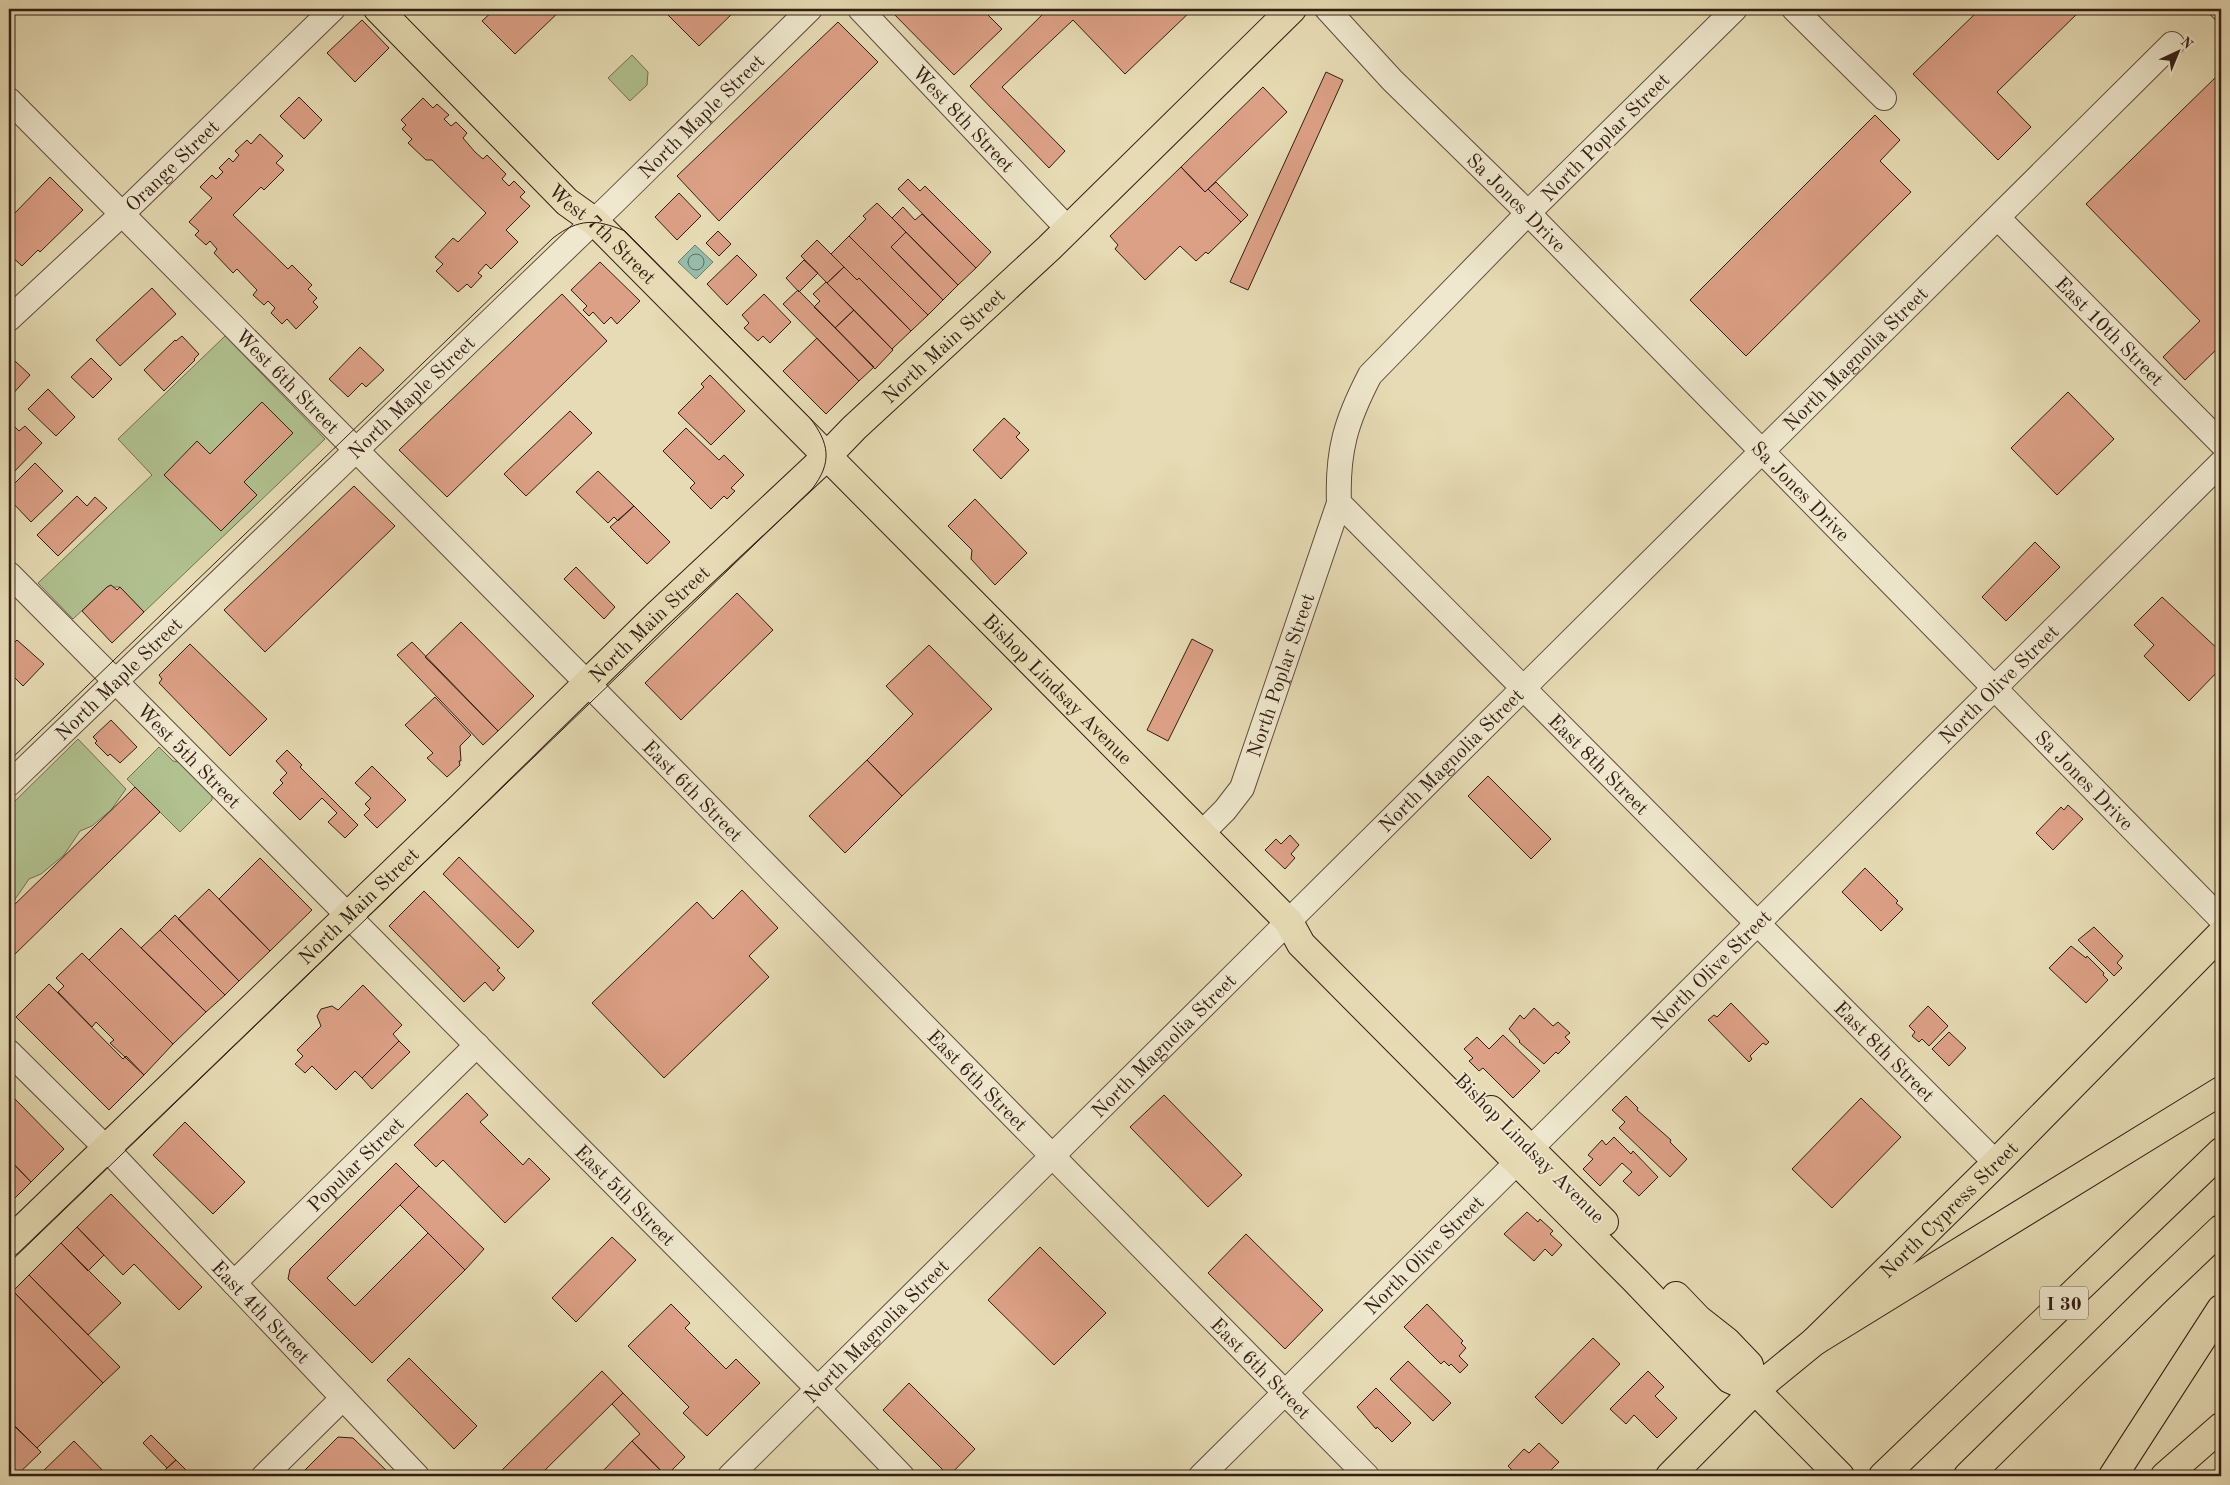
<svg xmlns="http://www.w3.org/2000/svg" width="2230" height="1485" font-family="'Old Standard TT',serif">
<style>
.green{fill:#b1c190;stroke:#727052}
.water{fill:#96bbaa;stroke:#6e7c6e}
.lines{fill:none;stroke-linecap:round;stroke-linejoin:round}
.shore{stroke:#646c5f;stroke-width:1}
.building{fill:#dca086;stroke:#331e14}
.minor-casing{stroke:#604d3c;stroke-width:26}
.major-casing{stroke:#331e14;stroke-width:30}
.highway-casing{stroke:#331e14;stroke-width:30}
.minor{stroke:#efe8ce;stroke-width:24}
.major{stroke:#e6dbb4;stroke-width:28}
.highway{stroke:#e6dbb4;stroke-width:28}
.tram{stroke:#331e14;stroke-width:1}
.rail-casing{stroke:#331e14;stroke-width:5.5}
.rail{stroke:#efe8ce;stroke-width:4;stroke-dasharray:11;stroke-linecap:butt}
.labels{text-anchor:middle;stroke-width:4;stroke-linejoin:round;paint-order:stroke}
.shield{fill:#efe8ce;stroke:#6b5b4c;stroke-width:1}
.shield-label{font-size:19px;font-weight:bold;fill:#331e14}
.street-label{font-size:20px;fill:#331e14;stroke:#efe8ce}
</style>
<rect width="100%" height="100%" fill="#e6dbb4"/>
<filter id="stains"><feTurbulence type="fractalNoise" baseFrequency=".004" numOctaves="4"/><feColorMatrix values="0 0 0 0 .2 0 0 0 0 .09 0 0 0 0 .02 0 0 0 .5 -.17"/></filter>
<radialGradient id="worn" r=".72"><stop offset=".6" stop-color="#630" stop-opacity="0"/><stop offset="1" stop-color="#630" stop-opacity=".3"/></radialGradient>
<path class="green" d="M632 55 648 72 647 85 630 101 608 78Z
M225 336 325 439 144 612 120 587H107L73 619 38 583 152 475 118 439Z
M78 739 126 789 111 810 92 826 80 831 64 855 41 874 29 879 9 908V807Z
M159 747 173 761 185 763 212 793V800L180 832 127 779Z"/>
<path class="water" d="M695 245 713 262 696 279 678 262Z"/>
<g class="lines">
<path class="shore" d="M688 262a8 8 0 1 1 16 0a8 8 0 1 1-16 0Z"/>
</g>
<path class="building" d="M495 9H562L515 54 482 21Z
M662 9H737L699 46Z
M889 9H982L1002 29 954 75Z
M1048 9H1193L1125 74 1073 20 1002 87 1065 151 1049 168 970 86Z
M1980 9H2082L1997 92 2031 127 1998 160 1913 74Z
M362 20 389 48 355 82 327 53Z
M838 22 878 62 719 221 677 176Z
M1326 72 1343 80 1248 290 1230 282Z
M2219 74 2221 77V345L2185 380 2163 357 2200 321 2086 204Z
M1263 87 1287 112 1205 192 1181 167Z
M299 97 322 120 304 139 280 116Z
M423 98 433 108 437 104 449 115 444 119 451 126 456 122 467 133 463 138 475 152 483 159 487 155 506 174 502 179 509 186 514 181 525 192 520 197 530 206 506 230 518 242 491 269 486 264 478 273 482 276 471 288 467 284 458 292 436 271 443 264 435 257 453 238 458 242 486 213 432 160H426L408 143 412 139 402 129 406 125 401 120Z
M1875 115 1900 140 1880 161 1911 192 1746 356 1690 300Z
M260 134 283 156 276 163 284 170 264 190 261 187 233 215 288 269 292 265 312 285 308 289 317 298 313 302 318 307 296 329 287 319 282 324 271 313 275 308 268 301 264 305 253 295 257 290 237 269 233 273 214 253 217 249 210 241 206 245 195 235 199 231 189 222 212 198 200 187 212 175 216 179 223 172 219 168 229 158 233 162 239 155 235 151 247 140 251 144Z
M1181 167 1205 192 1208 189 1241 222 1208 254 1206 252 1196 261 1180 246 1145 280 1115 249 1118 245 1110 236Z
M50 177 83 210 40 252 38 250 22 266 9 254V219Z
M908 179 920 191 925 186 991 252 976 268 898 189Z
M1216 182 1248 215 1241 222 1208 189Z
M679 193 701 216 677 240 655 217Z
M877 203 906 232 891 247 943 300 928 315 849 236 866 219 863 216Z
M903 207 915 220 922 214 976 268 958 285 892 218Z
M718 231 731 244 719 256 706 243Z
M906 232 958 285 943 300 891 247Z
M849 236 928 315 911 331 859 278 857 280 831 254Z
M817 240 844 267 827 283 801 256Z
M737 255 757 275 727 305 707 284Z
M804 260 818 273 799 292 786 278Z
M600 262 640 301 617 324 611 317 604 324 593 312 589 316 583 310 587 306 571 290Z
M844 267 857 280 859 278 911 331 892 349 827 283Z
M826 282 854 310 835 328 814 307 820 301 813 294Z
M152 288 176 314 120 366 96 340Z
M798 290 874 367 859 381 783 304Z
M562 294 607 341 447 497 399 450Z
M764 294 791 322 770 343 763 336 758 341 744 328 749 323 742 315Z
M854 310 893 350 875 369 835 328Z
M182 336 199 354 194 359 195 360 164 391 144 370 175 340 176 341Z
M817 338 859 381 826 414 783 371Z
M360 347 384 370 366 387 362 383 348 397 329 379Z
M91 358 112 379 93 398 71 377Z
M15 361 30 375 9 398V368Z
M710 375 745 411 711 445 678 413 704 387 701 384Z
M48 389 75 417 56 436 28 409Z
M2068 392 2114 439 2057 495 2011 448Z
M262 402 293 433 244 482 257 495 221 531 164 475 197 441 210 454Z
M570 411 592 433 526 496 504 474Z
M1004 418 1020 433 1016 437 1029 450 1001 479 973 450Z
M12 424 19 431 25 426 42 443 9 477V427Z
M686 428 719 460 724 455 744 475 731 488 735 491 727 499 724 496 711 509 690 488 695 483 663 451Z
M35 463 63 491 31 522 9 499V489Z
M598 471 634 506 618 521 614 517 608 523 576 492Z
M354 486 395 526 265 652 224 610Z
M77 496 87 506 95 497 107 508 58 556 37 535Z
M975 499 1027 553 995 585 971 559 972 550 948 526Z
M634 506 670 542 647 564 610 527Z
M2035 542 2060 567 2006 621 1982 597Z
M576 567 615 607 604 619 564 579Z
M111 585 117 590 120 587 144 612 112 643 82 611 107 587Z
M737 593 773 630 681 720 645 683Z
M2162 597 2221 652V668L2189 701 2144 656 2154 645 2134 625Z
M461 622 534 696 498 731 425 657Z
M1192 639 1213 650 1168 741 1147 730Z
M17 640 44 664 23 686 9 672V648Z
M412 642 498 731 483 745 397 655Z
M190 644 267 719 230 756 159 683 162 679 159 675Z
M929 645 992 709 902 796 867 760 913 714 886 686Z
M435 697 471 735 460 746 461 761H459L460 765 447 777 427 758 433 753 405 725Z
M111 720 137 747 120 763 110 754 108 756 95 743 97 741 93 737Z
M287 750 302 765 300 767 358 825 345 838 328 822 337 813 322 798 300 820 273 793 283 783 280 780 287 773 276 761Z
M867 760 902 796 845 853 809 816Z
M372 766 406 800 377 828 364 815 370 809 365 804 371 798 355 783Z
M1488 776 1551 839 1531 859 1468 796Z
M135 787 160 812 9 960V910Z
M2068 805 2083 819 2053 850 2036 833 2061 807 2064 810Z
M1290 835 1299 845 1291 854 1295 858 1285 869 1265 850 1276 839 1281 844Z
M459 857 534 931 518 948 443 874Z
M260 858 312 910 270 951 219 899Z
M1865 868 1898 901 1896 903 1903 909 1881 931 1842 892Z
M209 889 270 951 239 981 178 919Z
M742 890 778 928 749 956 769 977 664 1078 592 1003 697 902 713 919Z
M424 891 500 968 497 970 505 978 493 991 485 982 464 1002 389 926Z
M175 915 239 981 225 995 160 930Z
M2094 927 2123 956 2117 963 2122 968 2114 976 2078 940Z
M121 928 206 1012 173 1044 89 960Z
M160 930 225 995 206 1012 141 948Z
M2071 946 2086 958 2087 956 2104 973 2103 975 2108 980 2086 1003 2049 968Z
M82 953 173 1044 144 1075 110 1043 114 1040 96 1022 92 1027 58 992 64 986 56 978Z
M49 984 123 1059 126 1056 144 1075 109 1110 16 1017Z
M363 985 402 1025 393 1034 399 1041 362 1078 355 1071 336 1090 312 1066 305 1073 295 1064 303 1056 297 1050 321 1026 317 1016 321 1009 332 1006 338 1010Z
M1731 1003 1769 1042 1766 1045 1763 1043 1750 1056 1752 1059 1749 1062 1708 1020 1714 1015 1717 1017Z
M1928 1006 1948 1026 1929 1046 1922 1039 1919 1042 1912 1036 1915 1032 1909 1026Z
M1534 1008 1553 1026 1558 1022 1570 1033 1565 1037 1570 1042 1558 1054 1556 1052 1544 1064 1519 1042 1520 1041 1509 1029 1520 1015 1524 1019Z
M1949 1032 1966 1048 1949 1066 1932 1049Z
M1503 1035 1540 1071 1513 1098 1483 1068 1479 1071 1469 1061 1473 1058 1464 1049 1477 1037 1489 1049Z
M399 1041 410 1052 372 1089 362 1078Z
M467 1093 488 1115 480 1122 523 1165 529 1158 550 1179 505 1223 443 1160 436 1167 414 1145Z
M1164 1095 1242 1175 1208 1207 1130 1127Z
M12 1096 64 1149 31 1182 9 1159V1099Z
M1626 1096 1638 1108 1637 1110 1671 1140 1670 1142 1687 1159 1670 1177 1619 1128 1625 1122 1612 1110Z
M1861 1098 1901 1137 1832 1208 1792 1169Z
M185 1122 245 1182 213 1214 153 1155Z
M1614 1137 1631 1154 1633 1151 1658 1177 1639 1196 1623 1181 1632 1172 1622 1163 1600 1186 1583 1169 1593 1159 1588 1155 1602 1140 1606 1145Z
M9 1159 31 1182 9 1204Z
M396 1163 419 1186 327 1278 355 1306 428 1233 465 1270 372 1363 288 1279 290 1269Z
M419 1186 484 1249 465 1270 400 1205Z
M111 1194 202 1287 179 1310 134 1264 123 1275 77 1227Z
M1527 1212 1538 1222 1540 1219 1553 1231 1550 1234 1562 1245 1552 1256 1545 1249 1534 1261 1504 1234Z
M77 1227 104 1255 88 1271 61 1243Z
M1246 1234 1323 1310 1285 1349 1208 1273Z
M612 1237 636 1260 576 1322 552 1298Z
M61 1243 121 1303 88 1335 29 1275Z
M1040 1247 1106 1313 1054 1365 988 1300Z
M29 1275 120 1367 103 1383 13 1291Z
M13 1291 103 1383 37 1448 9 1421V1295Z
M671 1304 690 1323 685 1328 726 1369 736 1359 760 1383 707 1436 683 1413 689 1407 628 1346Z
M1427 1304 1463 1341 1461 1343 1466 1348 1459 1356 1468 1365 1460 1373 1451 1364 1449 1366 1444 1361 1441 1364 1404 1327Z
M1593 1338 1620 1364 1562 1424 1535 1397Z
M409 1358 477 1426 454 1449 387 1380Z
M1408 1361 1451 1403 1433 1421 1390 1379Z
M602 1371 623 1393 539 1476H496Z
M1648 1371 1664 1387 1655 1396 1677 1418 1657 1438 1634 1415 1626 1424 1610 1409Z
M909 1383 975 1449 949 1476 883 1410Z
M1376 1388 1411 1423 1392 1442 1377 1427 1376 1429 1357 1407Z
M623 1393 685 1457 666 1476 632 1441 640 1434 612 1404Z
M9 1420 41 1452 16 1476H9Z
M151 1435 176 1460 167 1468 143 1443Z
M338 1437 353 1438 392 1476H299Z
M74 1441 108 1476H38Z
M632 1441 666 1476H598Z
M1539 1443 1559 1462 1545 1476H1506L1512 1470 1508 1466 1524 1449 1529 1453Z
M176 1460 192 1476H159L167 1468Z"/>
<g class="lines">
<defs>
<g id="minor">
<path id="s1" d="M860 9 1068 229"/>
<path id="s2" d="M1327 9 1392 80 1528 213 2221 919"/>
<path id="s3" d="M1735 9 1528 213 1370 375C1346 421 1337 451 1339 503L1996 1163"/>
<path d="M1794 9 1884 98"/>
<path id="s4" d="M9 100 598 694 1367 1476"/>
<path id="s5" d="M1998 218 2221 443"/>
<path id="s6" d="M9 319 122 214 333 9"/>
<path id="s7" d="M9 574 818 1389 902 1476"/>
<path id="s8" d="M9 784 615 201 810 9"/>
<path id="s9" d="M1201 834 1225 810 1242 788 1339 503"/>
<path id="s10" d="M9 1052 106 1148 417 1476"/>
<path id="s11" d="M234 1283 477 1045"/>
<path d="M264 1476 343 1398"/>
<path id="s12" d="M730 1476 2172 44"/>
<path id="s13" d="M1201 1476 2221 463"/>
</g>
<g id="major">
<path id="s14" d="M378 9 567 202 595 222 1289 922 1301 944 1634 1279 1730 1379 1755 1390 1840 1476"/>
<path d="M1491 1110 1604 1222"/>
<path id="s15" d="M9 1242 461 807 656 616 827 456 854 428 1049 248 1292 9"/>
<path d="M1676 1296 1698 1319 1726 1341 1749 1365 1755 1390"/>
<path id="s16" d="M1670 1476 1755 1390 1815 1341 1996 1163 2221 934"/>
<path d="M2165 1476 2221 1427"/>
</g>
<path id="highway" d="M1815 1341 2221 1091
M1883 1476 2221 1152
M1968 1476 2157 1290 2221 1229
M2113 1476 2221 1309"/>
</defs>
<use href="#minor" class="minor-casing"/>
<use href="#major" class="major-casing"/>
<use href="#highway" class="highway-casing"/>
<use href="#minor" class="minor"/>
<use href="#major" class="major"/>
<use href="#highway" class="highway"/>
<path class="tram" d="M9 761 553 238C579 218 596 219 625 231L810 418C829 443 833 462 812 489L9 1263"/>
<defs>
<path id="rail" d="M2208 9 2221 22"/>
</defs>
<use href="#rail" class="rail-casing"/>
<use href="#rail" class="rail"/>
</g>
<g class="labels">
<rect class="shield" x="2040" y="1286.5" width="48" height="33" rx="4"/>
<g class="shield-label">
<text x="2064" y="1310">I 30</text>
</g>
<g class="street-label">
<text dy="7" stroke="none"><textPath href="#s8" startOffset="962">North Maple Street</textPath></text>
<text dy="7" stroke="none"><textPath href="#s1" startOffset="151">West 8th Street</textPath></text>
<text transform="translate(1605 137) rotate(-45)" y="7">North Poplar Street</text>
<text dy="7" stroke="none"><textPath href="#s6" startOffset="224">Orange Street</textPath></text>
<text dy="7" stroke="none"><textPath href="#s2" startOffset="271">Sa Jones Drive</textPath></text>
<text dy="7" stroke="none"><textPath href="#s14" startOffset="318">West 7th Street</textPath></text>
<text dy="7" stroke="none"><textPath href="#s5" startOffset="159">East 10th Street</textPath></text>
<text dy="7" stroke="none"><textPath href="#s15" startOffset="1295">North Main Street</textPath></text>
<text dy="7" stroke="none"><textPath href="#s12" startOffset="1586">North Magnolia Street</textPath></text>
<text dy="7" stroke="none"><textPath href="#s4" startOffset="396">West 6th Street</textPath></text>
<text dy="7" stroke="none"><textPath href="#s8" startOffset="558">North Maple Street</textPath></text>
<text dy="7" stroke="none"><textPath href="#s2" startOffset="676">Sa Jones Drive</textPath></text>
<text dy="7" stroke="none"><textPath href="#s15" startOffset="890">North Main Street</textPath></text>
<text dy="7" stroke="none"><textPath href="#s9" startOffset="181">North Poplar Street</textPath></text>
<text dy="7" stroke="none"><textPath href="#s8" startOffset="152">North Maple Street</textPath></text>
<text dy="7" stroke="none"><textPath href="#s13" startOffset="1124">North Olive Street</textPath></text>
<text dy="7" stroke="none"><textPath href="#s14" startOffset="962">Bishop Lindsay Avenue</textPath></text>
<text dy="7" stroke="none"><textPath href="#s7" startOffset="256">West 5th Street</textPath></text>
<text dy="7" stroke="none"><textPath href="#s12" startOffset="1016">North Magnolia Street</textPath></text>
<text dy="7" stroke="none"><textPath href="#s3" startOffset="1019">East 8th Street</textPath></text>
<text dy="7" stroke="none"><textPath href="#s2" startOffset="1081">Sa Jones Drive</textPath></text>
<text dy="7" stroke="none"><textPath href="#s4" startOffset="972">East 6th Street</textPath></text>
<text dy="7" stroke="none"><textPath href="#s15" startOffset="485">North Main Street</textPath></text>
<text dy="7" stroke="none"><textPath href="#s13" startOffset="719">North Olive Street</textPath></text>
<text dy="7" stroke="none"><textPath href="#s12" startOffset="611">North Magnolia Street</textPath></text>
<text dy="7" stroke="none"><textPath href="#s3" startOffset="1424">East 8th Street</textPath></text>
<text dy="7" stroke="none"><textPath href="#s4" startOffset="1378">East 6th Street</textPath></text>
<text transform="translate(1530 1148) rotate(45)" y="7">Bishop Lindsay Avenue</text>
<text dy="7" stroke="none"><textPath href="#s11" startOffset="170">Popular Street</textPath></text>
<text dy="7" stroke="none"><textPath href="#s7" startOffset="875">East 5th Street</textPath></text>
<text dy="7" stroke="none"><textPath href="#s16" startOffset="386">North Cypress Street</textPath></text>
<text dy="7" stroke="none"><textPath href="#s13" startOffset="314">North Olive Street</textPath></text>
<text dy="7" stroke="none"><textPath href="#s10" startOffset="362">East 4th Street</textPath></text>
<text dy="7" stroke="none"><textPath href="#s12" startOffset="206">North Magnolia Street</textPath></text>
<text dy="7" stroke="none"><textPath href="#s4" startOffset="1782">East 6th Street</textPath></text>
</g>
</g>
<rect width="2230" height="1485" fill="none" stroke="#e6dbb4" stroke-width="30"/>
<rect x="10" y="10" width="2210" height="1465" fill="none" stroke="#331e14" stroke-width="2.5"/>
<rect x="15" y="15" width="2200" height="1455" fill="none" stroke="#331e14"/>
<g transform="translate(2178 52) rotate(44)" stroke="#efe8ce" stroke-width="4" paint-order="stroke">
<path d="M0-4L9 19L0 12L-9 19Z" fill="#331e14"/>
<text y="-8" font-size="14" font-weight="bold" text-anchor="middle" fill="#331e14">N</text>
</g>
<rect width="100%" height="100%" filter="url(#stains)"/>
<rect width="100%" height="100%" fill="url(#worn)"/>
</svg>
